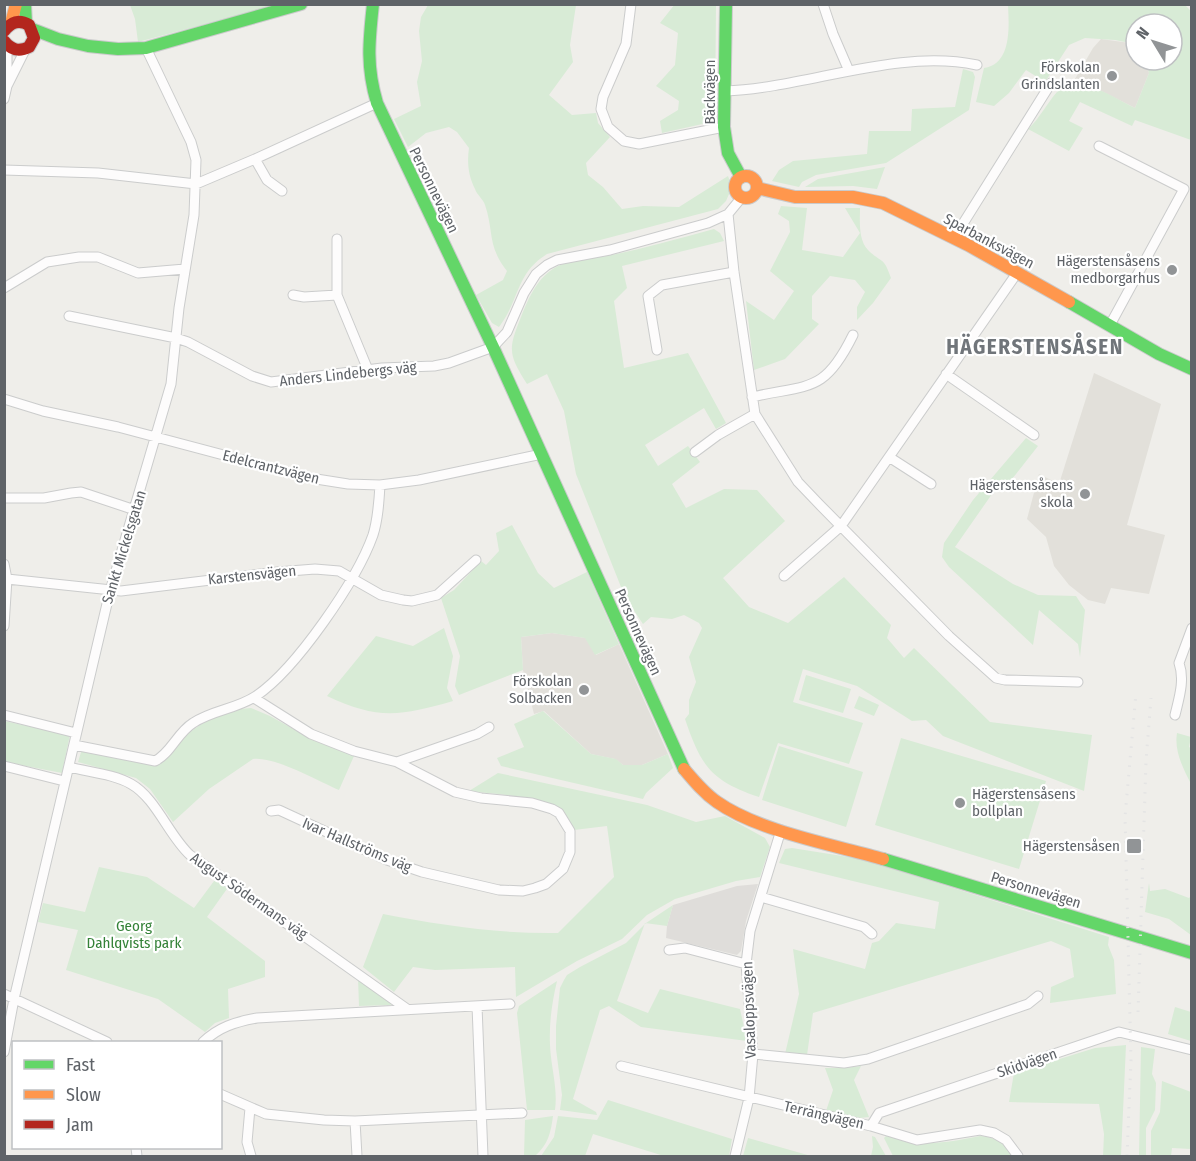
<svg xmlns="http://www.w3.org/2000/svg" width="1196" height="1161" font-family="'Fira Sans Condensed',sans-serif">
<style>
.industrial{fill:#dfddda}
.education{fill:#e2e0da}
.green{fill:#d8ebd6}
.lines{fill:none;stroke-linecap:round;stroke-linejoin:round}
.street-casing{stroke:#cbcccc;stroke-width:11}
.fast-casing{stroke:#cacacb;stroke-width:14}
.slow-casing{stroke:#cacacb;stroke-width:14}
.jam-casing{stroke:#cacacb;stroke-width:14}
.street{stroke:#fdfcfc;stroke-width:9}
.fast{stroke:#63d668;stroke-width:12}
.slow{stroke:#ff974d;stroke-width:12}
.jam{stroke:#b3261e;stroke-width:12}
.rail{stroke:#e4e4e4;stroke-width:3;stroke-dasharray:1.5 8;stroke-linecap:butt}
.poi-dot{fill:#919496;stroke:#fff;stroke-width:2}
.labels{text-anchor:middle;stroke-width:4.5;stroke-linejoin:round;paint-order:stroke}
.poi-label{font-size:15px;fill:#5f6368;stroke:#fff;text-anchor:end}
.street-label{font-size:15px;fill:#5f6368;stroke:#fff}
.park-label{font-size:15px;fill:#348238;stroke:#fff}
.district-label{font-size:21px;font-weight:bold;letter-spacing:1.5px;fill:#70757a;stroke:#fff}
</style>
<rect width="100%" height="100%" fill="#efeeea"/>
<path class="industrial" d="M758 884 746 921 741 951 737 955 666 938 667 926 673 905 737 886Z"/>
<path class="education" d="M1101 39 1130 43 1136 47V60H1145L1149 73 1135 108 1089 85 1077 84 1075 79 1093 48Z
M1094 373 1161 404 1127 525 1165 535 1149 594 1111 588 1105 604 1088 600 1069 585 1054 566 1046 537 1027 519 1039 474 1059 484Z
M552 633 586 638 596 655 619 644 668 754 642 765H623L615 759 591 754 544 711 534 714 523 670 521 637Z"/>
<path class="green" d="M675 4 716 5 715 117 707 123 662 133 660 121 678 110 679 101 656 86 675 65 678 33 660 23Z
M130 5H269L262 9 138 42 135 19Z
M428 5H576L570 45 573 62 549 95 572 115 596 113 598 123 610 137 586 163 588 175 603 187 622 209 643 206 679 207 728 176 732 187 726 201 718 209 547 254C515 274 520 300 499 327L492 323 476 295 503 280 507 271C487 246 494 231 485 205 483 199 477 195 475 189 468 175 467 162 469 148L457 132 449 127 426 133 408 147 394 119 421 106 417 82 422 61 419 31 421 17Z
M1185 5 1191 11V140L1135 120 1132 126 1080 102 1069 121 1083 128 1069 151 1028 129C1040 118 1047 103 1057 92 1077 71 1115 99 1135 108L1149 73 1145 60H1172V24H1136V47L1130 43 1115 40 1085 38 1069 45 1045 82 1026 70 1009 93 994 106 976 102 984 68C1012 64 1009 26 1008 5Z
M963 69 973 72 975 77 969 110 886 163 816 175 802 182 799 187 772 181 779 170 793 161 867 154 869 131H911L912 109 955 107Z
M885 167 877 189 853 186 805 187 818 179Z
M781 206 807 208 802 250 843 257 860 233 845 208H860C860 220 858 240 868 250 882 264 883 255 891 278L873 303 857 320V307L865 292 855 280 830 276 812 296V319L819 324 785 359 754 370 746 301 774 320 794 291 770 271 790 232 789 221 778 214Z
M714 229 720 233 724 241 622 266 627 288 614 301 624 368 688 353 726 423 716 429 704 408 645 445 658 466 688 446 700 462 672 484 686 508 724 489 757 490 785 521 723 578 749 607 788 623 844 577 891 625 887 638 904 658 914 648 990 722 1092 735 1084 791 943 736 926 720 912 721 857 686 803 669 793 702 863 723 849 764 778 743 759 797C711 781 701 766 685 719L689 714V700L696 682 689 657 702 628 699 623 684 615 672 619 651 617 643 624 625 597 576 474 564 411 547 374 527 384C508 354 508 349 521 317 529 297 538 276 558 266 574 258 594 259 612 255 646 248 680 238 714 229Z
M1026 438 1038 446 1012 479 992 494 955 547 1013 584 1038 595 1076 596 1085 610 1080 657 1078 644 1039 610 1033 645 949 567 942 557 944 543 973 500Z
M512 525 538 573 554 588 587 572 619 644 595 655 585 638 552 633 521 637 523 670 459 695 455 686 460 656 441 598 454 590 481 561 486 565 499 551 496 533Z
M444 628 453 656 447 688 453 701C401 716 377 720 327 696L376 636 413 646Z
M806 675 851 689 843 713 799 700Z
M859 696 879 705 874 716 854 708Z
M251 708 270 716 315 741 354 756 339 790C318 781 274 756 253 759L209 789 173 822 150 789 136 778 78 762 82 749 155 765C185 736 206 711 251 708Z
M543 711 591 754 616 759 623 765H642L668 754 673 768 646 793 643 799 501 766 497 758 524 747 514 724Z
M4 721 70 735 62 773 5 762Z
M1177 733 1191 737 1189 747 1191 748V784C1183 768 1174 751 1177 733Z
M901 738 1046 781 1019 869 875 825Z
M779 746 863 772 846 827 762 800Z
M498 773 647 805 696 822 725 816 765 838 770 847 760 877 736 881 675 899 647 915 622 939 577 961 516 997 515 967 435 970 413 967 394 992 363 967 383 914C440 925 499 934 558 933L614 877 607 826 574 830C571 823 568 816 561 811 544 796 493 794 469 791Z
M792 848 861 859 1109 937 1108 945 1114 960 1116 994 1050 1003 1051 987 1074 977 1070 949 1051 941 813 1013 807 1055 785 1054 799 994 793 949 865 969 872 943 879 941 896 923 935 929 939 902 779 863 785 849Z
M99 867 147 877 194 908 217 877 229 886 207 917 265 961V977L228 989 229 1018 215 1023 205 1032 158 999 66 970 78 930 38 922 43 903 85 912Z
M1149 883 1150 891 1165 889 1189 898 1191 896V935L1169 919 1145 912Z
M673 905 667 926 645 923 617 1001 648 1013 660 989 740 1009 747 1041 641 1027 609 1006 600 1010 573 1099 596 1112 597 1115 560 1110 562 1095 556 1049V1026L560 988 564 980 567 975 580 967 626 943 646 923Z
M358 978 390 1000 391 1005 359 1006Z
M557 981C552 1002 549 1023 550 1045 551 1068 558 1088 555 1110H527L517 1013 519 1006Z
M1175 1007 1191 1012V1041L1168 1034Z
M1126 1045 1121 1156H1103L1104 1134 1099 1104 1009 1102 1014 1073 1095 1048Z
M1141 1047 1155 1049 1152 1074 1156 1083 1155 1110 1146 1128V1156H1139Z
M861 1066 854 1080 869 1117 860 1118 826 1111 833 1090 825 1068H845Z
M1162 1081 1191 1092V1149L1172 1148 1171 1156H1151V1131L1160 1112Z
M608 1100 732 1139 729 1156H664L593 1134 585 1156H541L554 1137 558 1116 597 1120Z
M553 1116C551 1132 548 1145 535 1156H524L525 1120Z
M872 1136 875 1137 886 1156H871L873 1147Z
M886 1136C925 1146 941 1144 980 1136 995 1137 1005 1143 1014 1156H893L884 1138Z
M748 1138 811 1156H743Z"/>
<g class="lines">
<defs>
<path id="street" d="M631 4 626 44 603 97 601 109 608 127 624 141 639 144 724 127
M823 4 833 34 849 71
M7 46V86
M725 91C807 88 896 48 977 65
M4 99 7 86 25 50
M1099 146 1184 189 1110 325
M255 159 267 180 282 191
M4 170 98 173 196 184 255 159 377 103
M742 197 728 214 734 272 755 414 798 482 819 504 949 636 996 678 1005 680 1078 682
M954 238 1051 83
M337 239V295L368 370
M4 288 47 262 79 257H98L138 273 185 269
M293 295 304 297 337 295
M69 316 176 338 188 342 252 376 271 382 382 368 434 366 449 363 493 347 507 332 524 293 536 274 547 265 557 260 610 250 708 223 728 214
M657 350 648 296 662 285 734 272
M946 374 1034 435
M752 397C809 384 824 394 853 335
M4 399 43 411 118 427 310 478 348 484 380 485 419 480 542 454
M695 452 718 435 755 414
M889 457 931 484
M4 498H44L71 493 81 492 135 510
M4 564 7 579 4 626
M784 576 841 526 1017 273
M7 579 121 591 277 572 315 569 339 571 381 595 403 600 412 601 437 595 476 560
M254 698 311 734 354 751 397 762 477 734 489 727
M4 715 76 733
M1175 715C1179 698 1185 680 1179 663L1192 628
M74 745 155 761C171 753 177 733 193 723 212 710 237 709 256 696 296 669 357 580 373 535 378 519 379 502 380 485
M4 766 64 781
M69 767C88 772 114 774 131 784 156 798 169 836 190 855L407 1009
M271 811 279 810 387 860 422 872 499 890 523 891 535 888 546 884 563 869 570 852V831L559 813 552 809 532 803 481 798 455 792 397 762
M761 897 864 927 872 934
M669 950 685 948 746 964
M4 994 107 1042
M477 1006 483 1156
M203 1042C219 1027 235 1022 257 1018L510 1004
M4 1052 14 999 110 591 171 384 179 308 194 215 196 160 191 142 146 48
M753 1054 844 1063 868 1059 1028 1004 1038 996
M621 1066 871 1126 917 1140 980 1130 994 1133 1006 1140 1018 1156
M220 1094 266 1114 324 1120 355 1121 522 1113
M250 1108 247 1142 251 1156
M355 1121 357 1156
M871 1126 879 1113 1119 1032 1192 1050
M136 1148 137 1156
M735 1156 749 1098 753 1054 746 964 750 931 781 830"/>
<path id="fast" d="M25 4 26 23
M373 4C369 41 366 66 377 103L493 347 684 769
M726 4 724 127 728 153 741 177
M32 29 58 39 88 46 118 49 146 48 301 4
M1069 302 1159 354 1192 369
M883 859 1192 953"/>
<path id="slow" d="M11 23 16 4
M735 187a11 11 0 1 1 22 0a11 11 0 1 1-22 0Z
M757 188 795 197H853L883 203 968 245 1069 302
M684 769C694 781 704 793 717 802 758 831 834 845 883 859"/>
<path id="jam" d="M4 31C11 22 19 19 29 25L34 38 29 47C19 52 11 50 4 41"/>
</defs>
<use href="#street" class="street-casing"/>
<use href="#fast" class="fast-casing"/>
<use href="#slow" class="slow-casing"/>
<use href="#jam" class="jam-casing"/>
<use href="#street" class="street"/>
<use href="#fast" class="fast"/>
<use href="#slow" class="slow"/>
<use href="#jam" class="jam"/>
<path class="rail" d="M1138 1012 1146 761 1151 698
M1127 1156 1131 1060 1125 817 1136 693"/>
</g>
<g class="poi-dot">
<circle cx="1112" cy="76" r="6"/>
<circle cx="1172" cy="270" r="6"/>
<circle cx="1085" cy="494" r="6"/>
<circle cx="584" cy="690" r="6"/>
<circle cx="960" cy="803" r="6"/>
<rect x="1126" y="838" width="16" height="16" rx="3"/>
</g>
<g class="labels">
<g class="poi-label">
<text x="1100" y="72">Förskolan<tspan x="1100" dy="17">Grindslanten</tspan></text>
<text x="1160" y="266">Hägerstensåsens<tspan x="1160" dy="17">medborgarhus</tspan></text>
<text x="1073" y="490">Hägerstensåsens<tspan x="1073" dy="17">skola</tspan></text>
<text x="572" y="686">Förskolan<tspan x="572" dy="17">Solbacken</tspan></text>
<text x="972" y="799" text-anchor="start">Hägerstensåsens<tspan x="972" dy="17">bollplan</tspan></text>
<text x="1120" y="851">Hägerstensåsen</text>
</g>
<g class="street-label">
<text transform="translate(710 92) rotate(-90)" y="5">Bäckvägen</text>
<text transform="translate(434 190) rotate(64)" y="5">Personnevägen</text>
<text transform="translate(989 241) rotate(28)" y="5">Sparbanksvägen</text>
<text transform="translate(348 374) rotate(-6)" y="5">Anders Lindebergs väg</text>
<text transform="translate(271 467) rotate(14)" y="5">Edelcrantzvägen</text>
<text transform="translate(124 547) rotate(-73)" y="5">Sankt Mickelsgatan</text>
<text transform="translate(252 575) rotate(-6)" y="5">Karstensvägen</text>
<text transform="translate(638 632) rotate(66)" y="5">Personnevägen</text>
<text transform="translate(357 845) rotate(23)" y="5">Ivar Hallströms väg</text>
<text transform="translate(1036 890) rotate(17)" y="5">Personnevägen</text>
<text transform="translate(249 896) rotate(35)" y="5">August Södermans väg</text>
<text transform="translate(749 1010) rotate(-92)" y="5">Vasaloppsvägen</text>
<text transform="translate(1027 1063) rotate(-19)" y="5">Skidvägen</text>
<text transform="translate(824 1115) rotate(13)" y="5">Terrängvägen</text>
</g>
<g class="park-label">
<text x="134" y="931">Georg<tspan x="134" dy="17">Dahlqvists park</tspan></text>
</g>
<g class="district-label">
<text x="1035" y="354">HÄGERSTENSÅSEN</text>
</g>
</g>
<rect width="1196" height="1161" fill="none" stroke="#5f6368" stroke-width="12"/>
<rect x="12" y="1041" width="210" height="108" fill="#ffffff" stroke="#bfc1c3" stroke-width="1.5"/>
<rect x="24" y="1060" width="30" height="9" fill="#63d668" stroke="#bfc1c3" stroke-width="1.5"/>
<text x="66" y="1071" font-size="18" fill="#5f6368">Fast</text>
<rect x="24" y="1090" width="30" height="9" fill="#ff974d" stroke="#bfc1c3" stroke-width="1.5"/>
<text x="66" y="1101" font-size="18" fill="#5f6368">Slow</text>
<rect x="24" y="1120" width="30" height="9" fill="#b3261e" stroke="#bfc1c3" stroke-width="1.5"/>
<text x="66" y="1131" font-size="18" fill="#5f6368">Jam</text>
<g transform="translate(1154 42) rotate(308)"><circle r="28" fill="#ffffff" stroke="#bfc1c3" stroke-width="1.5"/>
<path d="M0-4.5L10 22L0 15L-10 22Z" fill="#919496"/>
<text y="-9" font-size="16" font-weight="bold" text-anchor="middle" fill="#5f6368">N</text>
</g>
</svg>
